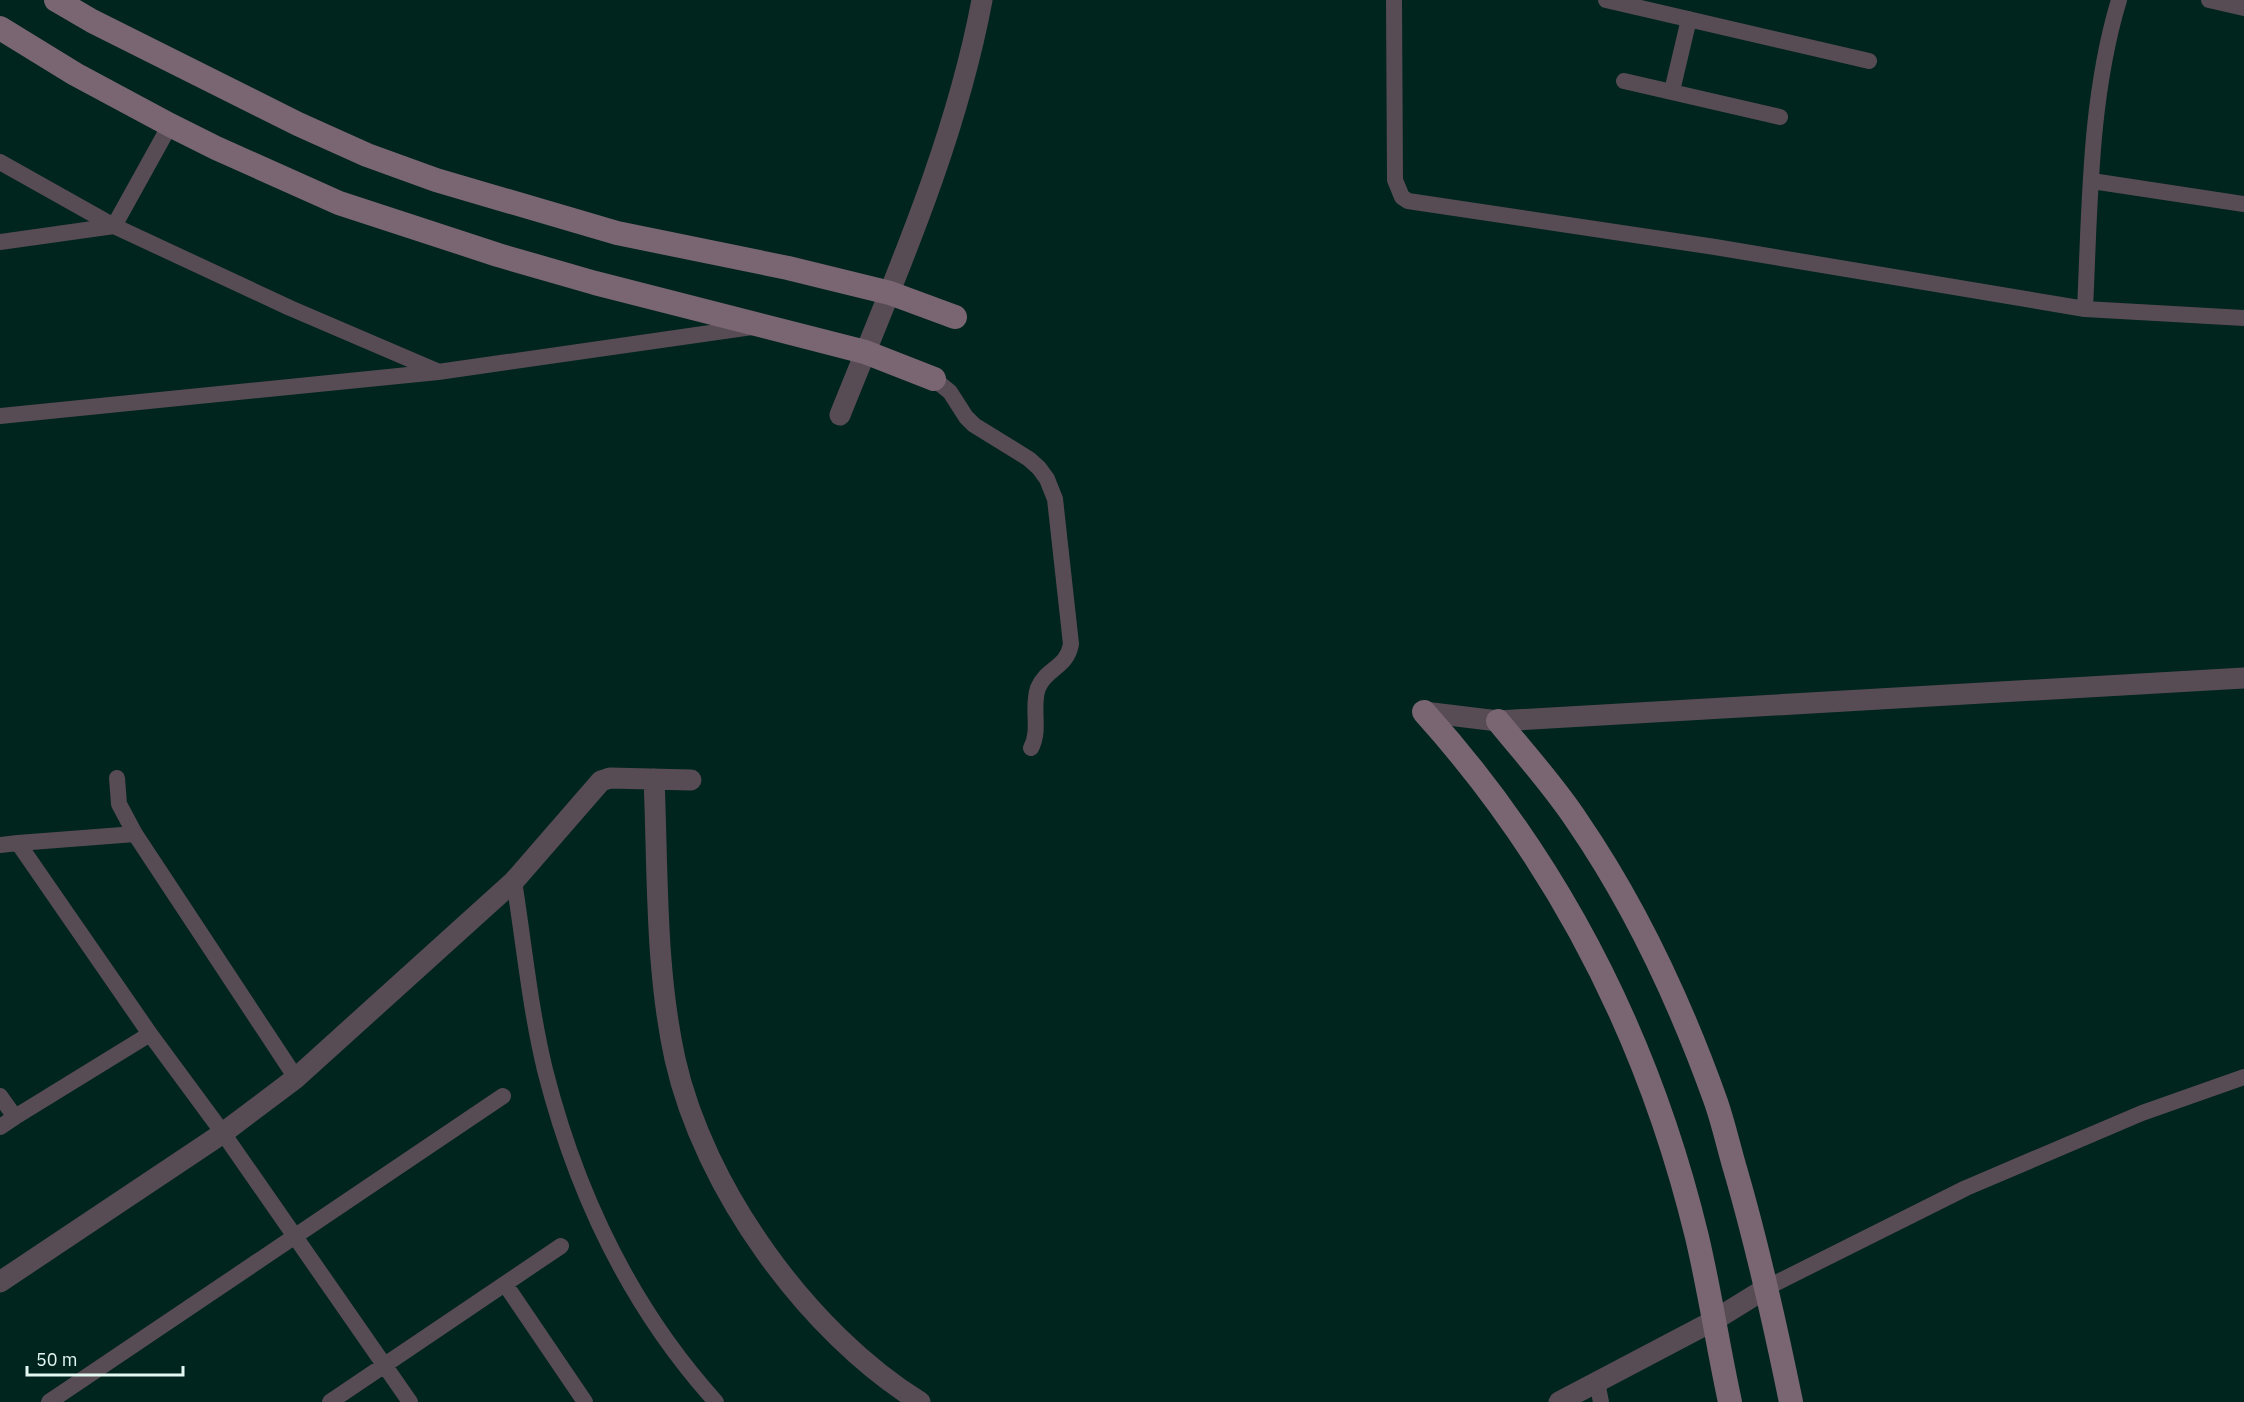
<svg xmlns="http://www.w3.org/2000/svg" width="2244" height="1402" font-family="'IBM Plex Sans',sans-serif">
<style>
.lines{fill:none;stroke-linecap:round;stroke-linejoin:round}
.minor{stroke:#584c54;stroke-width:16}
.tertiary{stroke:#584c54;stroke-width:21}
.secondary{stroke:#796672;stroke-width:24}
</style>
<rect width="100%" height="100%" fill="#00241e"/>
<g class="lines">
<path class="minor" d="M1394 0 1395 180 1402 197 1408 201 1715 247 2085 309 2244 318
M1606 0 1869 61
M2209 0 2244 8
M1624 81 1780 117
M1672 91 1689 19
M0 162 114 226 290 308 437 371
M2092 181 2244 204
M0 242 114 226 170 125
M2085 309C2090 206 2089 99 2119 0
M934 379 950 392 966 417 974 425 1029 459 1039 468 1047 479 1055 499 1071 644C1067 668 1046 668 1038 688 1031 707 1041 730 1031 748
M0 416 438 372 752 327
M117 778 119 804 135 834 296 1078
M135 834 18 843 150 1034 223 1133 410 1402
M0 845 18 843
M514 881C524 944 530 1008 545 1070 576 1192 631 1308 716 1402
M0 1096 15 1117 150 1034
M0 1127 15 1117
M505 1284 585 1402
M1768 1287 1966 1188 2142 1113 2244 1077
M1597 1382 1601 1402
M49 1402 503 1096
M330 1402 561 1246"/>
<path class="tertiary" d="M840 415C894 280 955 144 982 0
M1424 712 1498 721 2244 678
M654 779C658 872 655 968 675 1059 704 1188 807 1332 920 1402
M0 1282 223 1133 296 1078 514 881 601 781 610 778 691 780
M1559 1402 1713 1321 1768 1287"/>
<path class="secondary" d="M56 0 92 21 298 124 367 155 436 180 617 233 788 268 890 293 955 317
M0 28 75 74 170 125 216 148 339 203 498 255 595 283 865 352 934 379
M1424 712C1560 863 1649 1039 1697 1237 1710 1292 1718 1347 1730 1402
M1498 721C1525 754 1554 786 1577 821 1636 907 1681 1004 1716 1102 1724 1125 1729 1149 1736 1172 1758 1248 1775 1324 1791 1402"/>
</g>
<path d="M27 1366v9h156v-9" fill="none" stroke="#e4f8f2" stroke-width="3"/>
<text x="36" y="1366" font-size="18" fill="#e4f8f2" stroke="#00241e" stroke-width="4.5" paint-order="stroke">50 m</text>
</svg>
